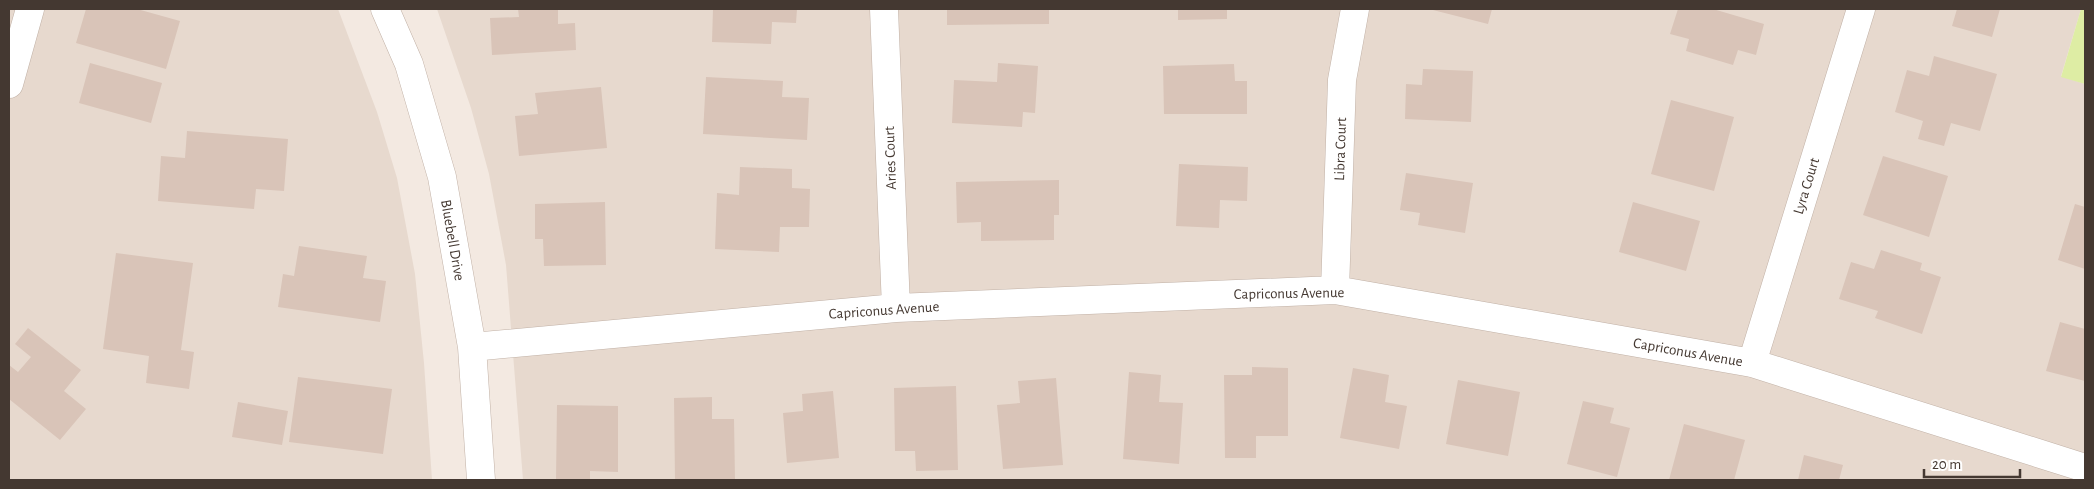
<svg xmlns="http://www.w3.org/2000/svg" width="2094" height="489" font-family="'Alegreya Sans',sans-serif">
<style>
.residential{fill:#e7d9ce}
.green{fill:#deeda4}
.building{fill:#d9c4b8}
.lines{fill:none;stroke-linecap:round;stroke-linejoin:round}
.minor-casing{stroke:#c1b1a6;stroke-width:29}
.minor{stroke:#fff;stroke-width:28}
.labels{text-anchor:middle;stroke-width:5;stroke-linejoin:round;paint-order:stroke}
.street-label{font-size:15px;fill:#443831;stroke:#fff}
</style>
<rect width="100%" height="100%" fill="#f3e9e1"/>
<path class="residential" d="M9 9H338L377 112 397 178 415 274 424 363 432 480H9Z
M437 9H2081L2061 76 2085 84V480H523L506 265 489 174 471 108Z"/>
<path class="green" d="M2081 9H2085V84L2061 77Z"/>
<path class="building" d="M86 9H137L180 21 166 69 76 43Z
M518 9H558V24L575 23 576 50 492 55 490 18 519 17Z
M713 9H797L796 23 772 22 771 44 712 42Z
M947 9H1049V24L947 25Z
M1178 9H1227V19L1178 20Z
M1429 9H1492L1488 24Z
M1678 9H1713L1764 24 1756 55 1738 50 1733 65 1686 51 1689 39 1670 34Z
M1957 9H2000L1992 37 1952 26Z
M1934 56 1997 74 1980 131 1951 123 1944 146 1918 139 1923 121 1895 112 1907 70 1929 76Z
M90 63 162 83 151 123 79 103Z
M998 63 1038 66 1035 113 1023 112 1022 127 952 123 954 80 997 82Z
M1234 64 1235 81H1247V114H1164L1163 66Z
M1423 69 1473 71 1471 122 1405 119 1406 84 1422 85Z
M706 77 783 81 782 97 809 98 807 140 703 134Z
M601 87 607 148 519 156 515 116 538 114 535 93Z
M1671 100 1734 117 1714 191 1651 174Z
M187 131 288 139 284 191 256 189 254 209 158 201 161 156 185 158Z
M1883 156 1948 176 1929 237 1863 215Z
M1179 164 1248 167 1247 201 1220 200 1219 228 1176 226Z
M740 167 792 169V188L810 189 809 227H780L779 252 715 249 717 193 739 195Z
M1406 173 1473 183 1465 233 1418 225 1420 213 1400 210Z
M1059 180V215H1054V240L981 241V222L957 223 956 182Z
M605 202 606 265 544 266 543 239H535V204Z
M1633 202 1700 221 1686 271 1619 252Z
M2075 204 2085 207V269L2058 260Z
M299 246 367 256 363 278 386 281 380 322 278 307 283 274 294 276Z
M1881 250 1922 263 1920 270 1941 277 1922 334 1875 318 1878 311 1839 299 1851 262 1874 269Z
M116 253 193 263 181 350 194 352 189 389 146 383 149 356 103 349Z
M2060 322 2085 329V381L2046 371Z
M28 328 81 370 64 391 86 409 60 440 9 399V365L18 372 31 357 15 344Z
M1252 367 1288 368V436H1256V458H1225L1224 375H1252Z
M1353 368 1389 375 1385 402 1407 406 1399 449 1340 438Z
M1129 372 1161 375 1159 402 1183 403 1179 464 1123 459Z
M298 377 392 389 383 454 289 442Z
M1056 378 1063 465 1003 469 997 405 1020 403 1018 381Z
M1458 380 1520 392 1508 456 1446 444Z
M956 386 958 470 916 471 915 451H895L894 388Z
M833 391 839 458 787 463 783 413 803 411 802 394Z
M712 397V419H734L735 480H675L674 398Z
M1583 401 1614 408 1610 423 1630 428 1617 477 1567 464Z
M238 402 288 411 282 445 232 437Z
M557 405 618 406V472L590 471V480H556Z
M1684 424 1745 440 1734 480H1669Z
M1804 455 1843 465 1839 480H1798Z"/>
<g class="lines">
<defs>
<path id="minor" d="M385 9 409 64 442 177 472 347 481 480
M884 9 896 308
M9 84 30 9
M1335 290 1342 80 1355 9
M472 347 896 308 1335 290 1752 363 2085 468
M1752 363 1861 9"/>
</defs>
<use href="#minor" class="minor-casing"/>
<use href="#minor" class="minor"/>
</g>
<g class="labels">
<g class="street-label">
<text transform="translate(1340 149) rotate(-88)" y="5">Libra Court</text>
<text transform="translate(890 158) rotate(-92)" y="5">Aries Court</text>
<text transform="translate(1806 186) rotate(-73)" y="5">Lyra Court</text>
<text transform="translate(453 240) rotate(80)" y="5">Bluebell Drive</text>
<text transform="translate(1289 293) rotate(-1)" y="5">Capriconus Avenue</text>
<text transform="translate(884 310) rotate(-4)" y="5">Capriconus Avenue</text>
<text transform="translate(1688 352) rotate(10)" y="5">Capriconus Avenue</text>
</g>
</g>
<rect width="2094" height="489" fill="none" stroke="#443831" stroke-width="20"/>
<path d="M1924 469v8h96v-8" fill="none" stroke="#443831" stroke-width="2.5"/>
<text x="1932" y="469" font-size="15" fill="#443831" stroke="#ffffff" stroke-width="4" paint-order="stroke">20 m</text>
</svg>
